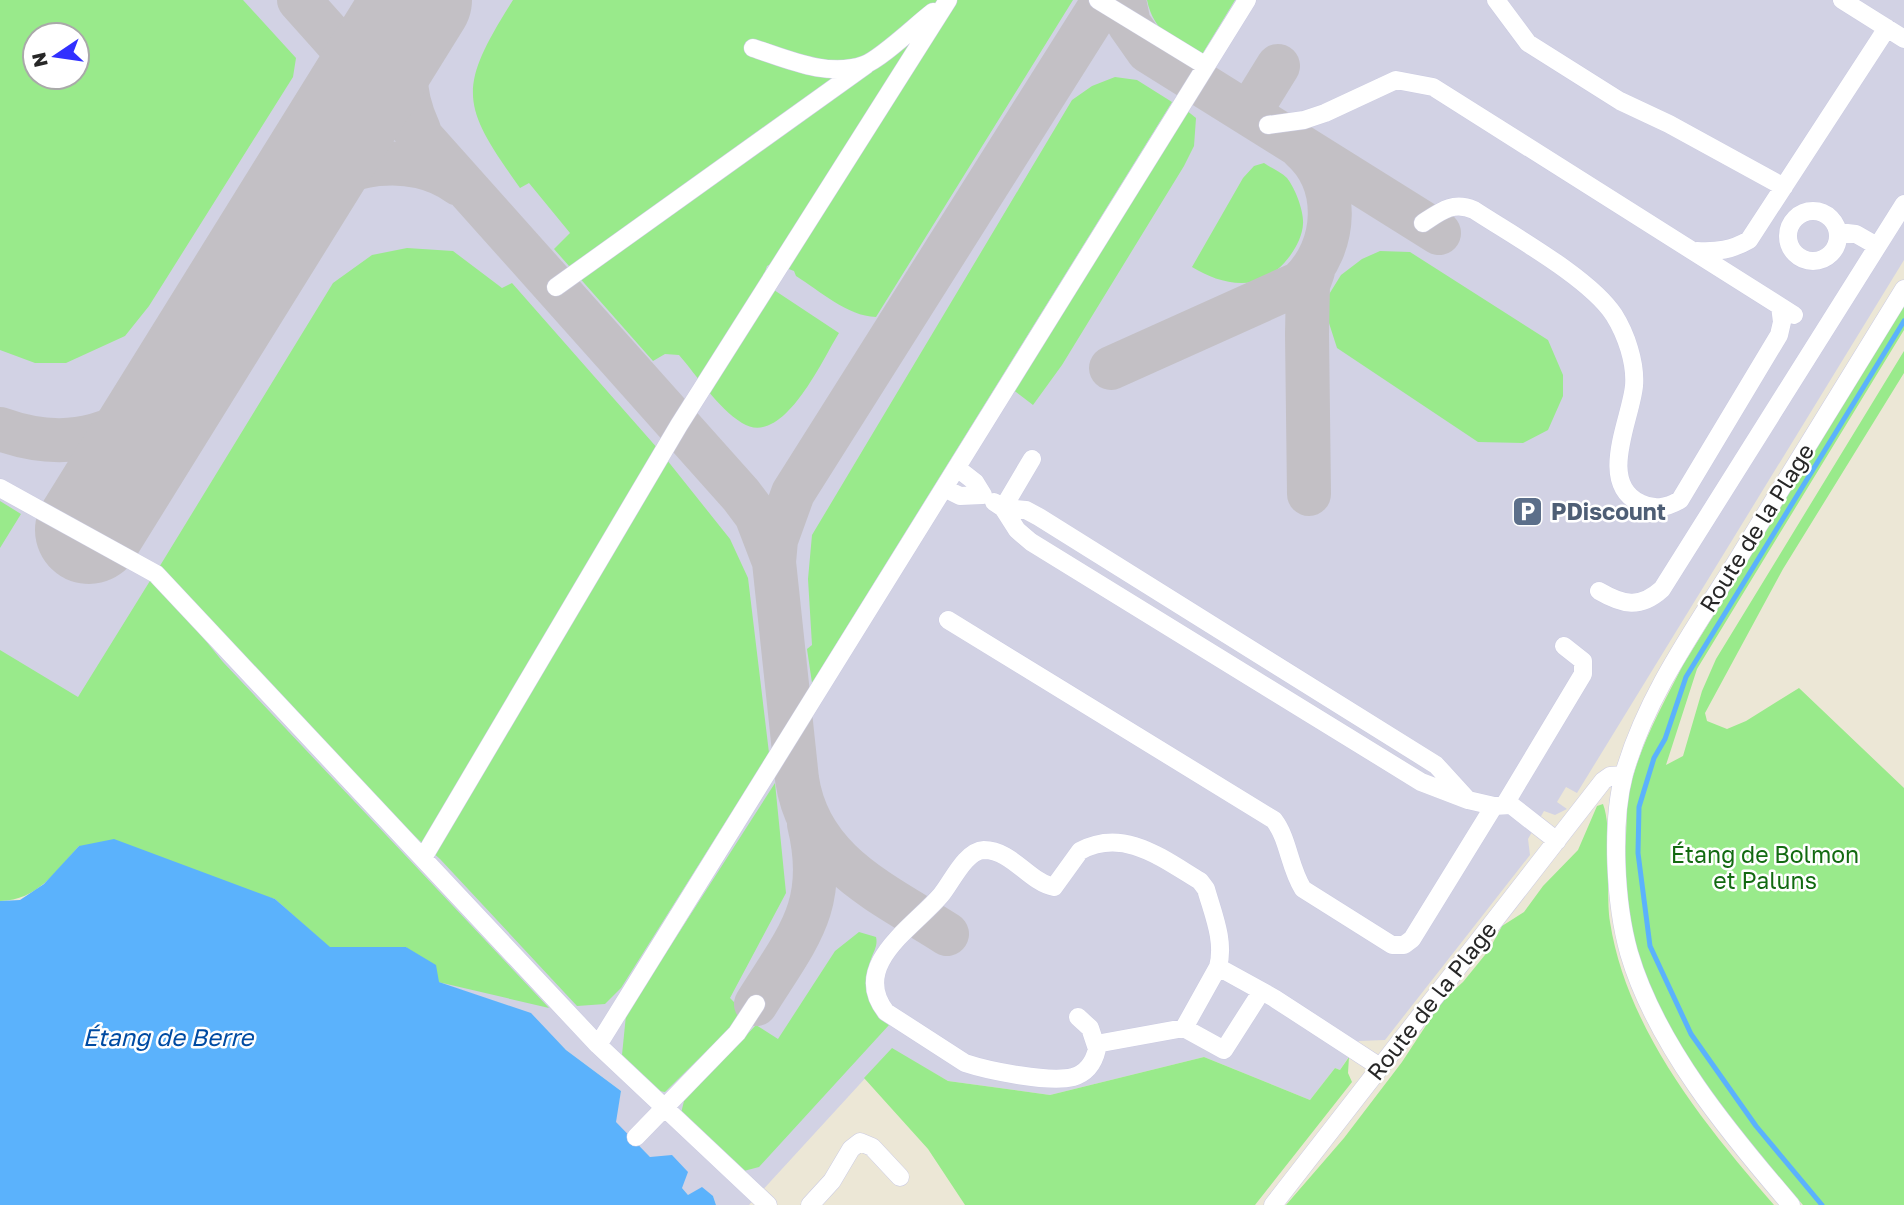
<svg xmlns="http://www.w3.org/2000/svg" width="1904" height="1205" font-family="'Golos Text',sans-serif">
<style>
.airport{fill:#d2d2e4;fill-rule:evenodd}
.green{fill:#99ea8b;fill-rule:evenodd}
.water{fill:#5bb2fc}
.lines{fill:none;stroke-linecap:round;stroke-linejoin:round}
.stream{stroke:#5bb2fc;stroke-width:5}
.taxiway{stroke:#c3c0c5;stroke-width:44}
.runway{stroke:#c3c0c5;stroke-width:108}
.minor-casing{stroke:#cbcbe2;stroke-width:19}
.minor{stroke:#fff;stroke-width:18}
.labels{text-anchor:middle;stroke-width:5;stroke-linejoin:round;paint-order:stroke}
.service-label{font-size:23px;font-weight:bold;fill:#4e5e75;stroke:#fff;text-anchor:start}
.street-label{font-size:23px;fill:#272727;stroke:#fff}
.park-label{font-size:23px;fill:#126a11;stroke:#fff}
.water-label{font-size:24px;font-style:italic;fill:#004ba2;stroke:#fff}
</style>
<rect width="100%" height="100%" fill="#ece7d6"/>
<path class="airport" d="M0 0H1904V260L1577 793 1566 787 1557 802 1567 809 1555 815 1544 811 1528 839 1530 855 1385 1040 1359 1041 1340 1070 1335 1068 1310 1100 1204 1057 1050 1095 948 1081 892 1049 749 1205H716L713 1196 688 1195 681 1187 687 1172 650 1157 615 1122 621 1091 566 1050 531 1014 438 982 406 947 330 948 275 899 79 846 44 884 0 901ZM35 35H77V77H35Z"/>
<path class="green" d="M0 0H243L296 58 293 77 149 306 125 336 66 363H35L0 350ZM35 35H77V77H35Z
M513 0H1073L876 317C847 316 820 291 796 276L794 271 773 263 767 266 764 275 771 288 839 333C822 360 783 449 742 423 717 407 698 377 679 355L665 354 653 361 554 249 570 233 529 183 520 188C460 104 457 89 513 0Z
M1147 0H1235L1201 56C1174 39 1154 33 1147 0Z
M1115 77 1137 80 1172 102 812 683 807 649 812 645 808 579 812 535 1072 100 1092 86Z
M1186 110 1196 118 1194 146 1184 166 1062 365 1033 405 1012 389Z
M1264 163C1271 168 1281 172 1287 178 1295 188 1304 211 1303 224 1302 247 1277 278 1253 282 1232 286 1210 278 1192 267L1243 178 1254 166Z
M407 248 453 251 502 288 512 283 659 450 730 539 748 578 769 753 621 988 605 1004 577 1006 440 859 380 805 158 569 333 283 372 255Z
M1380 251 1410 252 1548 340 1563 375V396L1548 430 1523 443 1478 442 1337 348 1328 320V296L1341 275 1362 259Z
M1904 306V330L1697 669 1666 765 1683 756 1702 691 1716 659 1904 351V373L1783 569 1705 713 1707 721 1727 729 1746 721 1799 688 1904 788V1205H1803C1747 1141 1673 1052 1644 972 1628 930 1623 880 1626 836 1627 820 1626 803 1630 788 1640 745 1663 704 1683 665Z
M0 501 21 514 0 548Z
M153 576 223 662 549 1008 438 982 406 947 330 948 275 899 79 846C55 872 38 900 0 901V650L78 697Z
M775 783 786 893 730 998 745 1013 665 1092 653 1090 622 1055 626 1015Z
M1603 804C1613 830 1605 891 1610 922 1627 1030 1704 1124 1774 1205H1286L1344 1138 1402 1062 1442 1001 1463 982 1489 950 1502 926 1524 912 1543 886 1578 850 1597 806Z
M859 932 876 937C878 945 874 951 871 959 863 985 872 1005 889 1025L759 1167 740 1172 681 1113 684 1101 756 1025 778 1039 835 951Z
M892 1048 948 1081 1050 1095 1204 1057 1310 1100 1335 1068 1340 1070 1349 1057 1348 1073 1352 1082 1255 1205H965L928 1149 864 1078Z"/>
<path class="water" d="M114 839 275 899 330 947H406L436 965 439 982 531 1013 566 1050 621 1091 616 1122 650 1157 672 1155 688 1172 682 1188 688 1195 702 1187 713 1196 716 1205H0V901L20 900 44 884 79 846Z"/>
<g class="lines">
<path class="stream" d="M1822 1205 1756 1126 1691 1034 1650 946 1638 853 1639 807 1654 758 1665 739 1686 677 1904 321"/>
<path class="taxiway" d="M299 0 741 495 756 515 774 562
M1124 0 1129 24 1148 51 1439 233
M1249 113 1278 66
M419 130C398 85 403 45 421 0
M273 234C282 223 290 210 300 200 340 160 413 150 459 184
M1111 368 1300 283C1338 247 1341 183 1301 148
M0 429C72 455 123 434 179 386
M1309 494 1307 334 1308 285 1313 271
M947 934C883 893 809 862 797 779L774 562 776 540 793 493 1104 0
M756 1004C797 938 829 906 809 824"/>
<path class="runway" d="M89 530 418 0"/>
<defs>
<path id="minor" d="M1098 0 1206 66
M1496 0 1528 43 1620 101 1669 124 1784 187
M1842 0 1904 39
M753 48C787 59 828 78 864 65 881 59 917 24 933 12
M1268 125 1304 120 1325 113 1396 80 1433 87 1794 315
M1788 236a25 25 0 1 1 50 0a25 25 0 1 1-50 0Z
M1423 223C1441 211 1453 201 1474 210 1512 235 1590 278 1614 315 1626 334 1636 363 1634 386 1631 419 1597 483 1640 503 1654 510 1666 508 1680 500L1779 335 1782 322 1780 306
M1838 232 1856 234 1877 246
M1697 251C1717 252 1732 250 1749 240L1887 28
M556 287 866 65
M0 488 156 574 598 1045 768 1205
M944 488 960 496 983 495 975 482 957 468
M994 502 1003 508 1032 459
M1599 591C1623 605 1640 609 1662 589L1904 204
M948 620 1274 820C1289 840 1289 867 1303 889L1392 945H1404L1412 939 1494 806
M1468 800 1421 782 1031 542 1017 530 1003 508 1026 510 1039 517 1436 765 1468 800 1494 806 1511 805 1557 841
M1505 804 1583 674V661L1564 646
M423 858 679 425 948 0
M1218 967 1274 998 1380 1067
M1078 1017 1090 1028 1097 1049C1094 1062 1087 1073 1073 1077 1050 1083 989 1071 965 1063L886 1012C849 965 914 927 941 895 952 882 965 851 984 850 1012 850 1029 882 1054 887L1080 851C1124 827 1163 859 1200 881L1206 889C1213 914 1225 941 1218 967L1184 1028
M1096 1044 1184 1028 1224 1050 1261 992
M598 1045 1247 0
M636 1137 737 1033 756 1004
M810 1205 832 1181 851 1149 860 1142 872 1147 900 1177
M1273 1205 1603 781 1610 776 1624 775
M1791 1205C1729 1133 1656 1045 1629 953 1615 903 1611 824 1624 774 1646 697 1693 631 1735 564 1791 472 1848 380 1904 289"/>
</defs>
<use href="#minor" class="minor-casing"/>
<use href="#minor" class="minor"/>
</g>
<defs>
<symbol id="parking-square" viewBox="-11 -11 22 22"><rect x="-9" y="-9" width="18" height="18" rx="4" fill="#5c6f8a" stroke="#fff"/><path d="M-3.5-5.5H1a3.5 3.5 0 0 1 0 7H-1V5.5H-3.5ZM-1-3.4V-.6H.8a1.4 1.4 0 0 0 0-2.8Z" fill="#fff"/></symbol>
</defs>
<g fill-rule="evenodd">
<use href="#parking-square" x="1510" y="494" width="35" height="35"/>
</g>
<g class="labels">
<g class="service-label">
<text x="1551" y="520">PDiscount</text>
</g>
<g class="street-label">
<text transform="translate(1757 528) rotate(-58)" y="8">Route de la Plage</text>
<text transform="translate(1432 1001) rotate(-52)" y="8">Route de la Plage</text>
</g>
<g class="park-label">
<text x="1765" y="863">Étang de Bolmon<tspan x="1765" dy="26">et Paluns</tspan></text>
</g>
<g class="water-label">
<text x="168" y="1046">Étang de Berre</text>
</g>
</g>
<g transform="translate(56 56) rotate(257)"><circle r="33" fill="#ffffff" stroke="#a9a9a9" stroke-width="2"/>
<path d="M0-5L12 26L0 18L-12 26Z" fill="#3130ff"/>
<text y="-10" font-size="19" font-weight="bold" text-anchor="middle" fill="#272727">N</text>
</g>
</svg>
